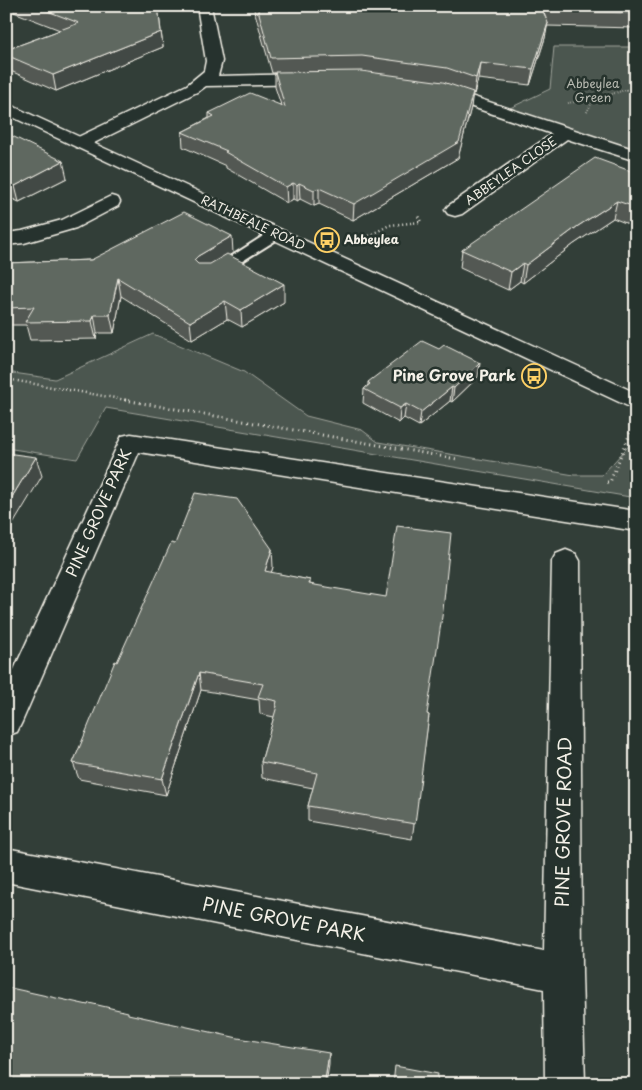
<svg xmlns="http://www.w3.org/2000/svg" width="642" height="1090" font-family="'Playpen Sans',sans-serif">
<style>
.green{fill:#4c564f;stroke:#a0a49c}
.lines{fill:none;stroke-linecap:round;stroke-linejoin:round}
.lane-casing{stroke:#f4f1e8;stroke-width:4}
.street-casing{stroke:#f4f1e8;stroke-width:3}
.secondary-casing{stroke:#f4f1e8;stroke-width:3}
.path-far2{stroke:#f4f1e8;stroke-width:2;stroke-dasharray:0.5 2;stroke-linecap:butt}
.path-far1{stroke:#f4f1e8;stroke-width:2.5;stroke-dasharray:1 3;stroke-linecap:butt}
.path{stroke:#f4f1e8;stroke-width:3;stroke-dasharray:1 4;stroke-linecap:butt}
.lane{fill:#26332d;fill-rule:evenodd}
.street{fill:#26332d;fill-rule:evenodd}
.secondary{fill:#26332d;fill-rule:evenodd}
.wall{fill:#525953;stroke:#f4f1e8}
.shaded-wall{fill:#424944;stroke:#f4f1e8}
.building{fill:#5f6861;stroke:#f4f1e8}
.labels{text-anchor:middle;stroke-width:5;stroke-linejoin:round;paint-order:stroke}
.far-park-label{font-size:12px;fill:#b9bbb2;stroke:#26332d}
.far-street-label{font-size:12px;fill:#f4f1e8;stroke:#26332d}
.far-poi-label{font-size:12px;font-weight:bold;fill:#f4f1e8;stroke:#26332d;text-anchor:start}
.poi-label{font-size:15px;font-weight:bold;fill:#f4f1e8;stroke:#26332d;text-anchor:end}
.street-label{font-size:15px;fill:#f4f1e8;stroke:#26332d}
.near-street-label{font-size:18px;fill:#f4f1e8;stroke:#26332d}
</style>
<rect width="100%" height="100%" fill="#323e38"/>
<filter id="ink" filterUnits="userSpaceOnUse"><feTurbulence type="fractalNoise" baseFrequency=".02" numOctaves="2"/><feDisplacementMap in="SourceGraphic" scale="10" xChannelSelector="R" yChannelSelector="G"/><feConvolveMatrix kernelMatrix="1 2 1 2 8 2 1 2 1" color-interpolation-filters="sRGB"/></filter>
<g filter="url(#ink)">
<path class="green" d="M554 47H636V151L510 108 550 89Z
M153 334 244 372 306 416 362 430 378 442 574 475H602L636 438V498L106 408 77 459 6 448V372L55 379Z"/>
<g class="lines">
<defs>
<path id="lane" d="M276 230 281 231 283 234 281 237 217 277H207L204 274 271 231Z"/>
<path id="street" d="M197 6H211L222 61 218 76 313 74 319 76 321 79 319 82 313 84 206 86 199 91 88 146 82 147 76 146 73 142 76 138 187 85 204 71 206 61Z
M437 85 636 150V161L567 139 462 214 455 216 448 214 445 210 448 206 552 134 431 93 429 90 431 87Z
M111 196 118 198 120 202 118 206 76 228 24 243 6 245V233L22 231 62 220Z
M131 434 636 511V531L139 452 22 722 17 732 6 736V687L119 442 122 436Z
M566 550 576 554 580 561 582 974 585 1084H545L544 989 6 882V848L544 951 552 561 556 554Z"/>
<path id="secondary" d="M6 103 636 393V410L6 114Z"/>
</defs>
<use href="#lane" class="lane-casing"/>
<use href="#street" class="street-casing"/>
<use href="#secondary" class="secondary-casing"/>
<path class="path-far2" d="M568 103 594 99 636 87
M587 112 593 100"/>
<path class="path-far1" d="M358 241 390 225 421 222 418 216
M6 379 132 401"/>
<path class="path" d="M125 400 457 459
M607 482H610L631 431"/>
<use href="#lane" class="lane"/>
<use href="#street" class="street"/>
<use href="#secondary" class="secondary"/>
</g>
<path class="wall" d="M6 6H158L163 47 56 91 6 69V50L60 30 6 9Z
M253 6H636V28L547 26 545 38 530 85 478 79 474 94 472 93 471 107 458 158 353 220 319 204 314 206 300 199 297 201 293 199 287 203 226 168V166L183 147 182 132 209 118V113L281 105 275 87V73H272Z
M6 133 67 178 19 202 6 196Z
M636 173V217L628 224 613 218 574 244 523 283 520 281 508 290 460 268 462 250Z
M233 253 229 255 284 302 242 327 227 319 192 340 121 296 114 333H97L96 339 30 340 26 325H6V263L91 260Z
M478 377 452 402 450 401 419 426 404 418 399 423 363 403 364 389 368 385V382Z
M273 567 271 573 310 580V584L427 714 429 715 412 839 308 821V806L313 788 262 778 261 762 274 717 260 714 259 700 201 690 166 795 79 779 73 763 117 662Z"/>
<path class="shaded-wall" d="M548 23 545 38 530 85 533 69Z
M161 32 163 47 56 91 53 75Z
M480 63 478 79 474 94 476 78Z
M473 92 471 107 458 158 353 220 354 204Z
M63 161 67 178 19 202 15 186Z
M293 183V199L287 203 286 187Z
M299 183 300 199 297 201V185Z
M319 188V204L314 206V190Z
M617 201 613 218 574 244 523 283 526 265 578 226Z
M636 203V217L628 224 632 206Z
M232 236 233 253 200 273 194 260 198 256Z
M523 263 520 281 508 290 511 272Z
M118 278 121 296 114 333 110 315Z
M284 284V302L242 327 241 310Z
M225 301 227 319 192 340 190 322Z
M94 315 97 333 96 339 92 321Z
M480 363 478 377 452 402 454 388Z
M452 387 450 401 419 426 421 412Z
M406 404 404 418 399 423 400 408Z
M36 457 42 476 6 536V507Z
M272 549 273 567 266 589 265 571Z
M199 673 201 690 166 795 162 779Z
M329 1053V1065L326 1084 325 1080Z"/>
<path class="building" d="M34 6H158L161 32 53 75 6 55V50L79 23Z
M257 6H636V13L543 11 548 23 533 69 480 63 476 78 447 68 362 56 271 58Z
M361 71 443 82 473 92 459 142 354 204 319 188 314 190 299 183 297 185 293 183 286 187 225 152 227 151 182 132 214 116 209 113 250 93 285 107 275 72Z
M6 133 63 161 15 186 6 181Z
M595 158 636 173V203L632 206 617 201 578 226 526 265 523 263 511 272 462 250Z
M184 212 232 236 198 256 194 260 198 264H210L227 254 284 284 241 310 225 301 190 322 118 278 110 315H94L92 321 25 322 34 307 6 308V263L91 260Z
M422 341 439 349 444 345 480 363 454 388 452 387 421 412 406 404 400 408 364 389 370 384 368 382Z
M6 453 36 457 6 507Z
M195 493 237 499 272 549 265 571 310 580 309 584 386 597 397 526 451 533 443 610 427 714 429 715 415 824 308 806 317 773 261 762 277 706H276L277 701 258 697 263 684 199 673 162 779 73 763 115 661 117 662 171 543 175 544Z
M6 987 88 1005 89 1003 128 1012V1014L238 1038 329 1053 325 1080 343 1084H6Z
M395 1066 438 1074 437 1084H393Z"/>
</g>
<defs>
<symbol id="bus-ring" viewBox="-11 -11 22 22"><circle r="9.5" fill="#26332d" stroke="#ffd166" stroke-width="1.5"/><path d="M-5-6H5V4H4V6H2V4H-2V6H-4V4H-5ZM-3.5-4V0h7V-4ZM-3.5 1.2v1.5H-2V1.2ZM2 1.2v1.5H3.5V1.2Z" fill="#ffd166"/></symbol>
</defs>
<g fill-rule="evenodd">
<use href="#bus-ring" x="313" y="226" width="28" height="28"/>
<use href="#bus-ring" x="520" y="362" width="28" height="28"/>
</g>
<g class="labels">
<g class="far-park-label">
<text x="593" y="88">Abbeylea<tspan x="593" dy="14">Green</tspan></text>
</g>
<g class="far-street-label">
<text transform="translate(511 171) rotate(-35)" y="4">ABBEYLEA CLOSE</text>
<text transform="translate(253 223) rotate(25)" y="4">RATHBEALE ROAD</text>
</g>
<g class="far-poi-label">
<text x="344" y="244">Abbeylea</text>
</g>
<g class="poi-label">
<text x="516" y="381">Pine Grove Park</text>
</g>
<g class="street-label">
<text transform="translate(99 513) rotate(-66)" y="5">PINE GROVE PARK</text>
</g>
<g class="near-street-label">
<text transform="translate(564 822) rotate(-89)" y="6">PINE GROVE ROAD</text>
<text transform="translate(284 920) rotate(11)" y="6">PINE GROVE PARK</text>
</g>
</g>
<rect width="642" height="1090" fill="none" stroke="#26332d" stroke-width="25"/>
<rect x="12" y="12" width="617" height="1065" fill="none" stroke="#f4f1e8" stroke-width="2" filter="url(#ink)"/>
</svg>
